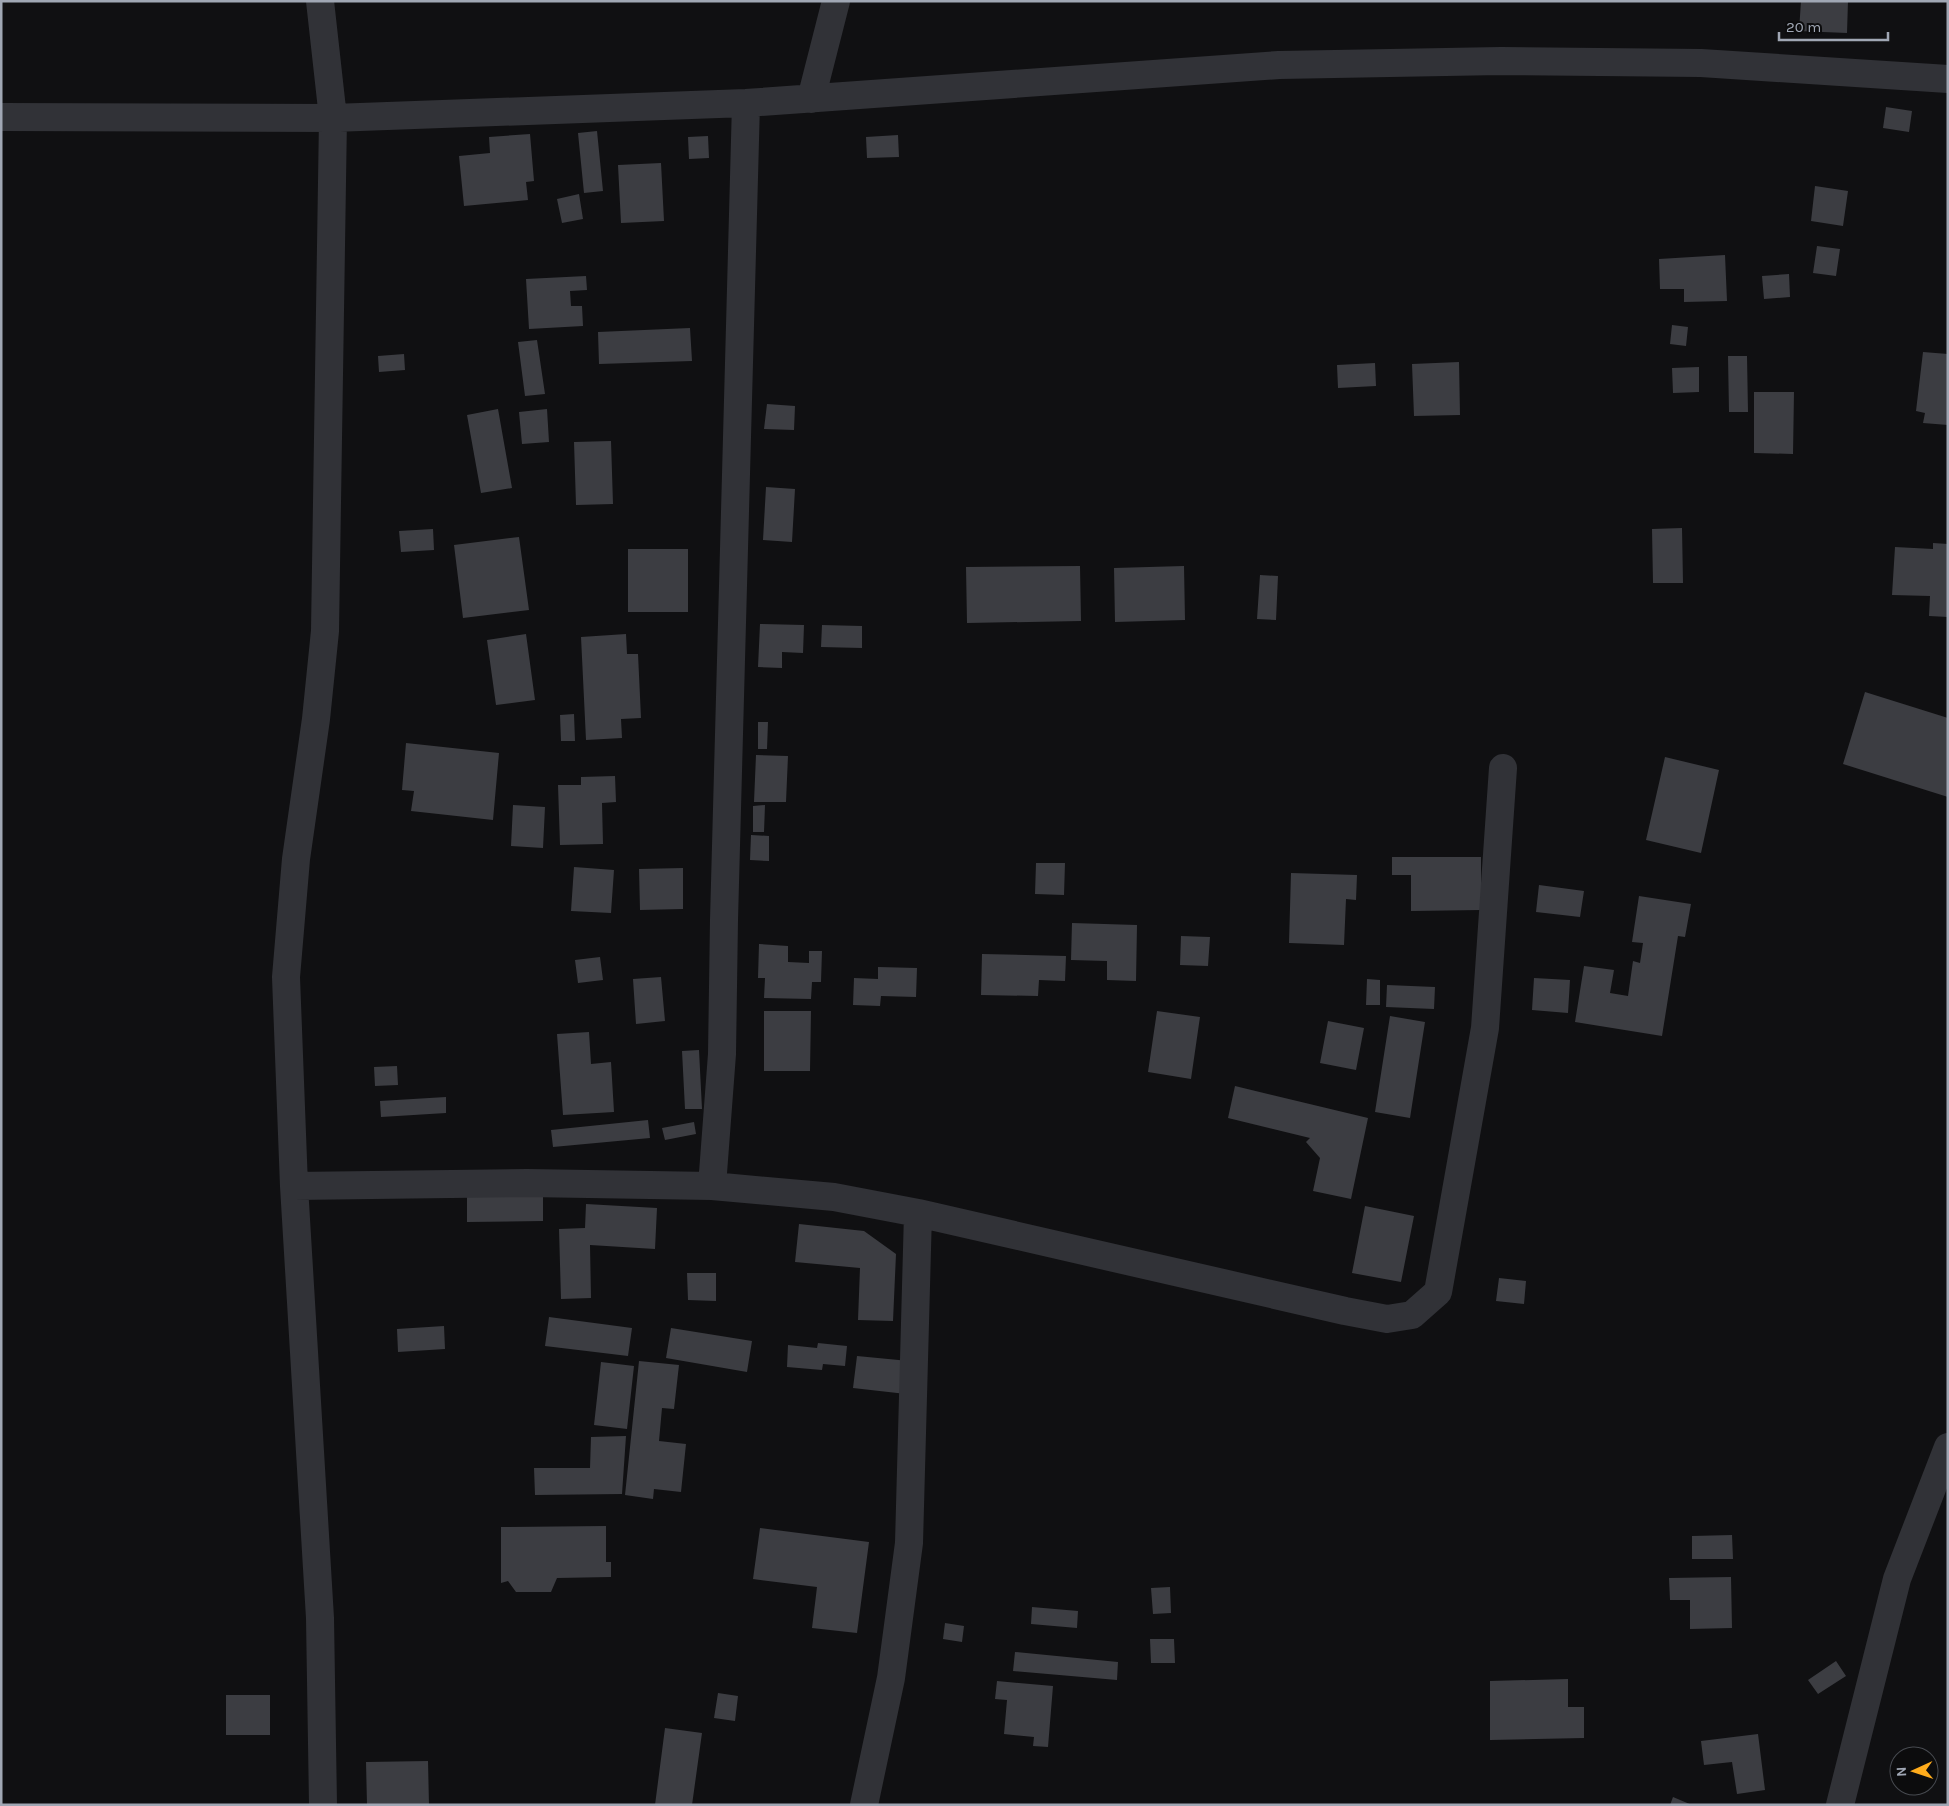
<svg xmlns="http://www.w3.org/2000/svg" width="1949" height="1806" font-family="Karla,sans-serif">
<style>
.building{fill:#3c3d42}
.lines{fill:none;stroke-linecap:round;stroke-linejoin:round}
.minor{stroke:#313237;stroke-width:28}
</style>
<rect width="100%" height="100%" fill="#101012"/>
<path class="building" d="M1801 1H1848L1847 33 1799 31Z
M1886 107 1912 111 1909 132 1883 128Z
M597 131 603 191 584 193 578 133Z
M530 134 534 181 526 182 528 200 464 206 459 156 490 153 489 137Z
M898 135 899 157 867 158 866 137Z
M708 136 709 158 689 159 688 137Z
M661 163 664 221 621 223 618 165Z
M1815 186 1848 191 1843 226 1811 221Z
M579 194 583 219 562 223 557 199Z
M1817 246 1840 249 1836 276 1813 273Z
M1725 255 1727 301 1684 302V289H1660L1659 259Z
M1789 274 1790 297 1764 299 1762 276Z
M586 276 587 290 570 291 571 306H582L583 326 529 329 526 279Z
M1672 325 1688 327 1686 346 1670 344Z
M690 328 692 361 599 364 598 332Z
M537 340 545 394 525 396 518 342Z
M1923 352 1948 354V425L1923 423 1925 413 1916 411Z
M404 354 405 370 379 372 378 356Z
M1728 356H1747L1748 412H1729Z
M1459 362 1460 415 1414 416 1412 364Z
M1375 363 1376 386 1338 388 1337 365Z
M1699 367V392L1673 393 1672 368Z
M1754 392H1794L1793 454 1754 453Z
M767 404 795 406 794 430 764 429Z
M498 409 512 488 481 493 467 415Z
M547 409 549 442 522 444 519 412Z
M611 441 613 504 576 505 574 442Z
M766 487 795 489 792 542 763 540Z
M1682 528 1683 583H1653L1652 529Z
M433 529 434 550 401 552 399 531Z
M519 537 529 610 463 618 454 545Z
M1933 543 1948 544V617L1929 616 1930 596 1892 595 1895 547 1933 549Z
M628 549H688V612H628Z
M1080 566 1081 621 967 623 966 567Z
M1184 566 1185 620 1115 622 1114 568Z
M1260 575 1278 576 1276 620 1257 619Z
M760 624 804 625 803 653 782 652V668L758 667Z
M822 625 862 626V648L821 647Z
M526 634 535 700 496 705 487 640Z
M626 634 627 654H638L641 718 621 719 622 738 586 740 581 637Z
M1865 692 1948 718V797L1843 764Z
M574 714 575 741H561L560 715Z
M758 722H768L767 749H758Z
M406 743 499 753 493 820 411 811 414 791 402 790Z
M756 755 788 756 786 802H754Z
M1665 757 1719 770 1701 853 1646 840Z
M615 776 616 802 602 803 603 844 560 845 558 785H581V777Z
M513 805 545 807 543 848 511 846Z
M765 805 764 832H753V806Z
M751 835 769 836V861L750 860Z
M1392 857H1481V910L1411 911V875H1392Z
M1036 863H1065L1064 895 1035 894Z
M574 867 614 870 611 913 571 911Z
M683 868V909L640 910 639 869Z
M1291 873 1357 875 1356 900 1346 899 1344 945 1289 943Z
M1539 885 1584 891 1580 917 1536 912Z
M1639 896 1691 904 1685 937 1678 936 1662 1036 1575 1022 1584 966 1614 970 1610 993 1628 996 1633 961 1640 963 1643 943 1632 942Z
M1072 923 1137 925 1136 981 1107 980V961L1071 960Z
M1181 936 1210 937 1208 966 1180 965Z
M759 944 788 946V962L809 963V951H822L821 982H812L811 999 764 998 765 978H758Z
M982 954 1066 956 1065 981 1039 980 1038 996 981 995Z
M600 957 603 980 578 983 575 960Z
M878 967 917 968 916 997 881 996 880 1006 853 1005 854 978 878 979Z
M661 977 665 1021 636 1024 633 979Z
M1534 978 1570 980 1568 1013 1532 1010Z
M1367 979 1380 980V1005H1366Z
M1387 985 1435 987 1434 1009 1386 1007Z
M764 1011H811L810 1071H764Z
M1157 1011 1200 1017 1191 1079 1148 1072Z
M1390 1016 1425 1022 1410 1118 1375 1112Z
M1328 1021 1364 1028 1356 1070 1320 1063Z
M589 1032 591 1064 611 1062 614 1112 563 1115 557 1034Z
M699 1050 702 1109H685L682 1051Z
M397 1066 398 1085 375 1086 374 1067Z
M1235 1086 1368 1118 1351 1199 1313 1191 1320 1158 1306 1142 1310 1138 1228 1118Z
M446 1097V1113L381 1117 380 1101Z
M648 1120 650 1138 553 1147 551 1130Z
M694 1122 696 1134 665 1140 662 1128Z
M543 1192V1221L467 1222V1194Z
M586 1204 657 1208 655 1249 590 1245 591 1298 561 1299 559 1229 585 1228Z
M1365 1206 1414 1216 1401 1282 1352 1273Z
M799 1224 864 1231 896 1254 893 1321 858 1320 860 1268 795 1262Z
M687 1273H716V1301L688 1300Z
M1499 1278 1526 1281 1524 1304 1496 1301Z
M549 1317 632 1328 628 1356 545 1346Z
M444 1326 445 1349 398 1352 397 1329Z
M671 1328 752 1341 747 1372 666 1358Z
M818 1343 847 1346 845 1366 823 1364 822 1370 787 1367 788 1345 817 1348Z
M857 1356 909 1361 906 1394 853 1388Z
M639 1361 679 1365 674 1409 662 1408 659 1441 686 1444 681 1492 654 1489 653 1499 625 1495Z
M601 1362 634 1366 627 1429 594 1425Z
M626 1436 622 1494 535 1495 534 1468H590L591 1437Z
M606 1526V1562H611V1577L557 1578 551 1592H516L508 1581 501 1583V1527Z
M760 1528 869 1542 857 1633 812 1628 817 1587 753 1579Z
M1732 1535 1733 1559H1692V1536Z
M1731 1577 1732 1628 1690 1629V1600H1670L1669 1578Z
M1170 1587 1171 1613 1153 1614 1151 1588Z
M1032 1607 1078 1611 1077 1628 1031 1624Z
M945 1623 964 1626 962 1642 943 1639Z
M1150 1639H1174L1175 1663H1151Z
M1015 1652 1118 1662 1117 1680 1013 1671Z
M1836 1661 1846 1676 1818 1694 1808 1680Z
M1568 1679V1707H1584V1738L1490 1740V1681Z
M997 1681 1053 1686 1048 1747 1033 1746 1034 1737 1004 1734 1007 1700 995 1699Z
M718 1693 738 1696 735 1721 714 1718Z
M226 1695H270V1735H226Z
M665 1728 702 1733 692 1805H655Z
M1758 1734 1765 1790 1737 1794 1732 1762 1704 1765 1701 1741Z
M428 1761 429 1805H367L366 1762Z
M1673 1797 1692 1805H1670Z"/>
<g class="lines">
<path class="minor" d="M320 1 333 118 325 631 316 719 296 859 286 977 294 1186 320 1618 323 1805
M811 99 836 1
M1 117 333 118 746 103 1279 65 1501 61 1701 63 1948 79
M294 1186 527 1183 712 1186 834 1197 918 1213 1345 1311 1387 1319 1412 1315 1438 1292 1485 1028 1503 768
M712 1186 722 1054 724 920 746 103
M864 1805 891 1678 909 1543 918 1213
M1840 1805 1897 1579 1948 1447"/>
</g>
<rect width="1949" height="1806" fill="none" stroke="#a0a7b4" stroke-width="5"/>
<g transform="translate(1914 1771) rotate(267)"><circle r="24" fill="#0c0c0d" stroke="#474a50"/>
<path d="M0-4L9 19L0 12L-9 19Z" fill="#ffac1c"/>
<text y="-8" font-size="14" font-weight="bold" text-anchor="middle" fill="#a0a7b4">N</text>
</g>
<path d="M1779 32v8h109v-8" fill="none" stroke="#a0a7b4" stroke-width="2.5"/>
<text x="1786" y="32" font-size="15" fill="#a0a7b4" stroke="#0c0c0d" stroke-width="4" paint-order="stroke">20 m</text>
</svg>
